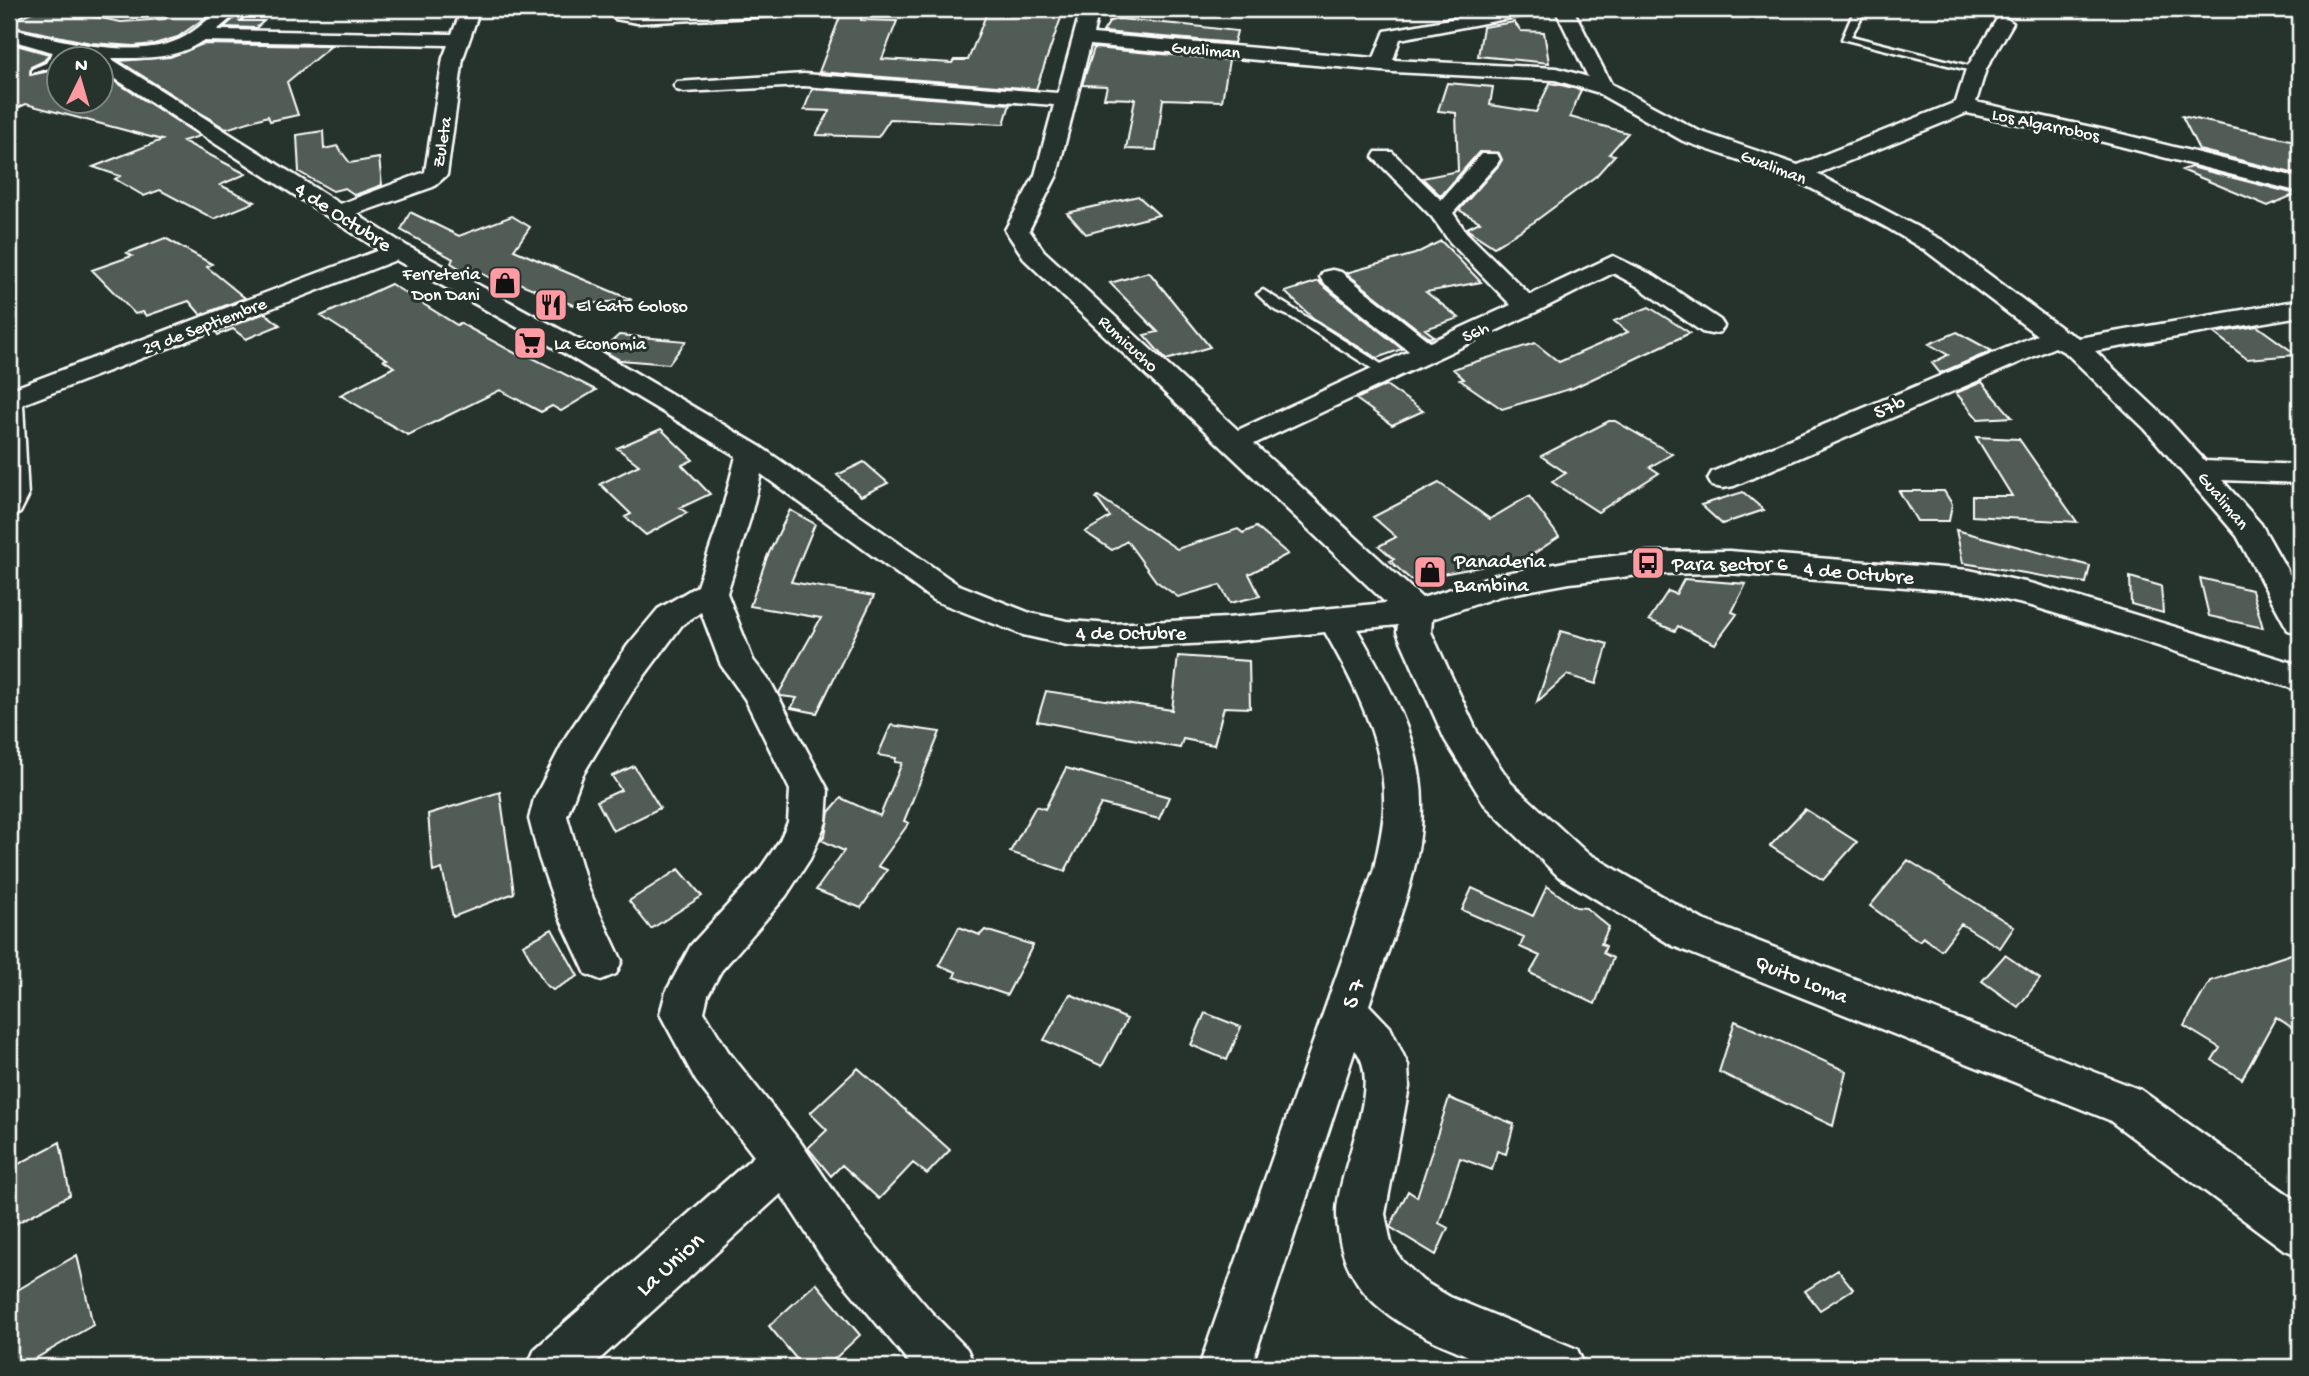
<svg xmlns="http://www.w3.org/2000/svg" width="2309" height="1376" font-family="'Gochi Hand',sans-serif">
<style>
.building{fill:#515c57;stroke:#fff;stroke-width:2}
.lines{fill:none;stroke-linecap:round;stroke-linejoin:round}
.lane-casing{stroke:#fff;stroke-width:5}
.street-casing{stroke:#fff;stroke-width:5}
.lane{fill:#26332d;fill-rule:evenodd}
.street{fill:#26332d;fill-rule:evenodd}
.labels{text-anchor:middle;stroke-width:6;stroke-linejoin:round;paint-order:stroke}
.far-street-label{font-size:18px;fill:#fff;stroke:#26332d}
.far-poi-label{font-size:18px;fill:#fff;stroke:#26332d;text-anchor:start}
.street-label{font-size:21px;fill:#fff;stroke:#26332d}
.poi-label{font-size:21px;fill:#fff;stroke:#26332d;text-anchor:start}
.near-street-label{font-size:24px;fill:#fff;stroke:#26332d}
</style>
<rect width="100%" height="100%" fill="#26332d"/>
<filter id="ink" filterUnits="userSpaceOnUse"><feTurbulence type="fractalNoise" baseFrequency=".0143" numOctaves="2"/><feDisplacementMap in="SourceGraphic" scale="14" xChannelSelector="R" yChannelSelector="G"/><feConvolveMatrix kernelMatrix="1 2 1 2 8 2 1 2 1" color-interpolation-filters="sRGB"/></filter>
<g filter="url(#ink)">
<path class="building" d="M40 9H56L121 22 165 19 172 10H216L178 37 154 44 134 46 91 43 9 26V21Z
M843 9H860L861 20 897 21 882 59 952 63 954 60H968L988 10 1063 12 1036 89 819 72Z
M244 10H254L240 21H264L256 28 224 27Z
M1119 19 1185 25 1237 31 1234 43 1103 32 1110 21Z
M1514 22 1521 31 1544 32 1549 63 1478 56 1483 27Z
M9 43 49 54 44 61 31 67 30 75 54 70 60 61V102H102V73L200 136 183 141 246 174 220 185 255 202 214 219 160 190 144 196 115 179 120 176 93 167 162 140 26 104 9 112Z
M203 44 331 46 287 82 298 115 270 121 268 116 226 129 119 61 170 57Z
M1094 48 1229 60 1222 101 1163 99 1156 150 1126 149 1135 99 1104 98 1107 86 1082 85Z
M1447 83 1493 87 1490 105 1536 112 1550 83 1561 85 1581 90 1570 117 1628 133 1609 154 1615 155 1596 176 1534 222 1494 247 1468 230 1467 228 1480 222 1459 210 1499 165 1502 160 1499 153 1479 152 1441 196 1422 178 1458 171 1456 113 1438 111Z
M812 89 1010 104 1004 124 890 119 878 137 816 135 830 111 804 110Z
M2182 116 2300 142V175L2199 150Z
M323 131 324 149 337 146 350 163 379 158 382 185 355 195 345 188 333 191 299 172 297 135Z
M2191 167 2296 194 2268 206 2182 170Z
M1138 196 1159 215 1086 234 1067 213Z
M410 212 459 236 512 216 530 227 514 250 632 300 573 305 519 283 508 287 473 269 466 272 451 263 453 259 401 230Z
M165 238 212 264 207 267 245 298 201 315 189 301 146 316 143 312 135 314 92 270 132 256 127 253Z
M1441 241 1481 282 1426 292 1459 318 1425 329 1434 336 1429 338 1346 273 1415 254Z
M1149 272 1210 347 1166 360 1144 335 1158 332 1110 283Z
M1319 281 1321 284 1402 349 1377 358 1315 320 1285 292Z
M391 284 457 325 460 323 520 356 525 354 596 390 561 411 552 406 541 412 500 390 408 435 340 395 394 367 384 360 387 359 321 316Z
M1649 307 1690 333 1573 388 1502 409 1460 380 1464 379 1453 369 1535 343 1559 362 1628 332 1614 321Z
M265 313 280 325 246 339 233 329 218 335 216 332Z
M2257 326 2297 355 2247 359 2214 333Z
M1957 332 1992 351 1940 373 1932 363 1948 355 1929 344Z
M619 335 686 341 669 364 620 360 602 350Z
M1982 382 2012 417 1978 419 1956 393Z
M1386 385 1423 411 1392 425 1356 399Z
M1609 421H1615L1672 454 1650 467 1659 473 1598 512 1552 482 1566 473 1541 456Z
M661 429 693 460 682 465 710 494 680 508 687 513 646 535 625 517 631 514 600 484 639 465 617 448Z
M1976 437 2019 439 2077 522 1972 516V496H2012Z
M864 462 888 483 861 496 837 475Z
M1439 483 1490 519 1529 496 1559 537 1527 558 1411 580 1390 561 1394 559 1379 546 1396 537 1373 517Z
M1899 491H1944L1952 504 1949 521H1917Z
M1743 492 1764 510 1722 524 1701 505Z
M1098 496 1177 549 1238 529 1243 533 1256 527 1288 554 1249 574 1260 596 1230 603 1220 585 1178 597 1156 581 1127 541 1112 550 1085 532 1110 517 1096 498Z
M790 510 815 524 791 582 874 596 817 713 791 708 797 698 781 696 779 693 821 618 750 606 767 557Z
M1956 530 2090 566 2086 583 1963 563Z
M2130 577 2161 586 2163 613 2131 604Z
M2200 578 2252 590 2263 628 2209 616Z
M1684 579 1746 584 1732 612 1737 614 1715 644 1678 626 1675 631 1649 620 1668 591 1676 594Z
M1561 631 1608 644 1596 684 1567 675 1537 702Z
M1178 656 1249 661 1250 708 1224 707 1214 745 1183 739 1180 748 1037 721 1046 691 1172 710Z
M891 725 940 732 904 821 909 823 878 866 887 870 861 908 816 890 844 851 821 840 825 835 829 812 841 798 880 816 902 763 895 762 896 758 878 755Z
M634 766 660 808 613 831 597 801 621 790 612 776Z
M1066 768 1169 797 1159 819 1101 804 1065 871 1010 852 1036 806 1045 809Z
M500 792 514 893 453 917 442 869 433 872 428 814Z
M1805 809 1857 842 1823 880 1770 846Z
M1908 860 2014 927 2000 948 1961 924 1941 950 1923 937 1919 941 1870 906Z
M679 869 702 896 651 929 629 901Z
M1547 886 1576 907 1586 908 1609 927 1601 944 1606 946 1603 953 1613 958 1595 1004 1530 973 1540 956 1520 947 1524 937 1462 910 1472 888 1533 916Z
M959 927 980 935 985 930 1033 945 1007 995 954 977 956 972 939 965Z
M552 929 578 976 553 990 545 984 523 945Z
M2300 951V1033L2276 1017 2242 1079 2212 1060 2220 1048 2184 1026 2210 981Z
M2005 955 2040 979 2018 1007 1982 981Z
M1070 994 1127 1019 1102 1066 1044 1040Z
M1205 1013 1241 1027 1227 1060 1191 1045Z
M1735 1021 1846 1071 1833 1126 1719 1072Z
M858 1068 950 1150 927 1174 913 1163 879 1199 842 1165 831 1176 808 1148 827 1130 810 1113Z
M1449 1098 1514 1124 1506 1154 1497 1151 1492 1170 1460 1158 1439 1223 1448 1228 1436 1255 1390 1227 1408 1191 1417 1197Z
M60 1142 70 1195 15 1224 9 1189V1169Z
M77 1255 93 1325 21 1367H9V1295Z
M1838 1270 1853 1289 1820 1310 1805 1291Z
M816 1283 860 1335 826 1367H803L769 1326Z"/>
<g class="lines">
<defs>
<path id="lane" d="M1855 9 1866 10 1851 36 1981 69 1976 72 1842 39Z
M58 44 66 46 53 67 32 73V69L46 63Z
M1263 290 1394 372 1387 376 1382 375 1291 317 1273 309 1257 294Z"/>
<path id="street" d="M222 9H242L217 30 452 34 462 9H480L463 58 447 175 433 187 356 214 407 246 585 343 761 447 957 584 1030 613 1067 621 1113 624 1227 618 1386 603 1026 261 1005 230 1035 175 1054 105 804 86 684 92 677 90 674 86 677 82 804 74 1058 93 1081 9H1099L1093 34 1374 58 1385 31 1504 9H1541L1538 13 1532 14 1400 39 1393 60 1557 68 1588 77 1555 9H1573L1611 84 1699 131 1798 165 1956 102 1966 69 1997 19 2004 17 2013 23 1986 69 1976 102 2105 130 2300 178V192L2104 142 1967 113 1817 174 1944 241 2065 331 2079 338 2300 300V316L2095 351 2165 417 2205 461 2300 465V483L2222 480 2261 524 2300 593V634L2288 630 2237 536 2145 429 2066 353 2055 347 1734 486 1723 488 1712 486 1708 479 1712 472 2037 335 1926 251 1886 227 1791 178 1683 141 1596 92 1555 80 1393 72 1090 45 1057 175 1029 230 1044 251 1238 430 1409 351 1323 282 1320 277 1323 272 1332 270 1341 272 1430 342 1511 305 1450 242 1432 217 1373 157 1376 152H1392L1441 200 1481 154H1497L1500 159 1497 164 1453 213 1466 232 1530 295 1613 256 1655 276 1720 320 1724 326 1720 332 1711 334 1702 332 1637 286 1613 273 1536 312 1254 444 1422 598 1496 575 1570 561 1648 552 1729 551 1969 570 2034 584 2300 665V691L2032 606 1969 592 1729 573 1648 574 1570 583 1500 596 1432 619 1431 632 1478 734 1511 783 1586 852 1703 920 2141 1090 2300 1203V1256L2283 1249 2109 1120 1673 946 1558 876 1485 805 1445 740 1397 632 1398 625 1357 629C1387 681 1422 742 1422 803 1423 872 1390 941 1369 1005L1390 1027 1408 1065 1409 1087 1385 1214 1391 1243 1402 1261 1423 1281 1450 1297 1577 1349 1585 1367C1564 1368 1513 1372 1494 1366 1481 1363 1468 1356 1455 1350 1392 1324 1339 1292 1337 1215 1336 1173 1385 1083 1355 1050L1251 1367H1199L1374 869C1378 848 1384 826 1384 805 1386 745 1354 683 1325 632L1227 642 1113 648 1067 645 1023 635 933 600 761 474 750 519 727 593 753 660 771 683 828 790 826 822 810 859 786 896 721 971 708 995 704 1012 728 1051 801 1143 857 1225 932 1313 967 1349 975 1367H913L823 1259 781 1194 591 1367H527L535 1349 754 1156 696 1081 660 1014 666 992 691 945 758 872 780 840 788 822 790 790 745 699 721 665 701 612 682 625 633 691 582 776 567 816 588 888 622 961 616 974 601 980 586 974 560 918 539 858 529 819 534 799 567 735 628 645 658 609 697 586 720 519 736 456 567 355 396 260 23 404 28 497 20 513 9 516V390L379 250 102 70V60C71 60 39 47 9 40V28C57 39 125 59 173 42 190 37 207 19 222 9ZM202 41 448 45 443 58 425 172 340 204 110 58C142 58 175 60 202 41Z
M605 9 637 11 818 9 809 14 637 23 615 19Z"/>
</defs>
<use href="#lane" class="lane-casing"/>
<use href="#street" class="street-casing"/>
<use href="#lane" class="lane"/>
<use href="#street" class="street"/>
</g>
</g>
<defs>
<symbol id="shop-square" viewBox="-11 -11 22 22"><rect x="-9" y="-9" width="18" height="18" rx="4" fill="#ff9aa2" stroke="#26332d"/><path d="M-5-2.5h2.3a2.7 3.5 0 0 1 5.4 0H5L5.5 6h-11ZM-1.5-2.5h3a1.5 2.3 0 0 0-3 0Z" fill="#111"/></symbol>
<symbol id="restaurant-square" viewBox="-11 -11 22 22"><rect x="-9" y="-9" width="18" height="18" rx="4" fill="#ff9aa2" stroke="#26332d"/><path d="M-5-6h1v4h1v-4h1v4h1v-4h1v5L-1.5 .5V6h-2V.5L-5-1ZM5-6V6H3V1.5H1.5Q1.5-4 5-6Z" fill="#111"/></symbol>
<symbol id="supermarket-square" viewBox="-11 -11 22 22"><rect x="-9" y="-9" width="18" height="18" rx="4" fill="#ff9aa2" stroke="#26332d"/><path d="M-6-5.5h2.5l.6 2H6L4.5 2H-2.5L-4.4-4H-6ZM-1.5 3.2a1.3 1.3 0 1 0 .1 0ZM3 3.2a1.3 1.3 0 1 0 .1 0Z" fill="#111"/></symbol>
<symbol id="bus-square" viewBox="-11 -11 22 22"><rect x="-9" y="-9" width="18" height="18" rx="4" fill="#ff9aa2" stroke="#26332d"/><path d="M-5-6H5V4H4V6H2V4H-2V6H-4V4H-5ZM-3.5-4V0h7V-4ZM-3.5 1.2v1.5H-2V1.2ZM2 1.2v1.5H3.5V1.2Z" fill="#111"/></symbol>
</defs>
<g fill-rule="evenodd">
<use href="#shop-square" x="486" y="264" width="38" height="38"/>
<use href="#restaurant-square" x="532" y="286" width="38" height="38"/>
<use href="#supermarket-square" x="511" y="324" width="38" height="38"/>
<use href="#bus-square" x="1629" y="544" width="38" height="38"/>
<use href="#shop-square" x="1411" y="553" width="38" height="38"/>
</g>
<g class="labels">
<g class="far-street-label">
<text transform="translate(1206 49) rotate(5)" y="6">Gualiman</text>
<text transform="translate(2046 124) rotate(12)" y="6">Los Algarrobos</text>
<text transform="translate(441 142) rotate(-81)" y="6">Zuleta</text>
<text transform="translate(1774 166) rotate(21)" y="6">Gualiman</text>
<text transform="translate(204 325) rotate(-21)" y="6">29 de Septiembre</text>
<text transform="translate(1475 331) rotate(-25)" y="6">S6h</text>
<text transform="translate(1129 343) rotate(43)" y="6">Rumicucho</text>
<text transform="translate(2224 500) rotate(50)" y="6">Gualiman</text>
</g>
<g class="far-poi-label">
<text x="480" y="279" text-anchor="end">Ferreteria<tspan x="480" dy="21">Don Dani</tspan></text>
<text x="576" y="311">El Gato Goloso</text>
<text x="554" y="349">La Economia</text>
</g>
<g class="street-label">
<text transform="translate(344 216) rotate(33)" y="7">4 de Octubre</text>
<text transform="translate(1889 406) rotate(-23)" y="7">S7b</text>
<text transform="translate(1859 572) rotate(5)" y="7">4 de Octubre</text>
<text x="1131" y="639">4 de Octubre</text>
<text transform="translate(1802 978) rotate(22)" y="7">Quito Loma</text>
</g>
<g class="poi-label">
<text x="1454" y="567">Panaderia<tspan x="1454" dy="24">Bambina</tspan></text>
<text x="1672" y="570">Para sector 6</text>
</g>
<g class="near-street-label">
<text transform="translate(1352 993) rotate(-71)" y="8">S 7</text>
<text transform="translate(669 1263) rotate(-42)" y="8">La Union</text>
</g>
</g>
<rect width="2309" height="1376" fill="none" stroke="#26332d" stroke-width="35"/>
<rect x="18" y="18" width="2274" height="1341" fill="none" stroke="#fff" stroke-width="2.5" filter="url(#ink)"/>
<g transform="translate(80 80) rotate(5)"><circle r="33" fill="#26332d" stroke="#7d8581" stroke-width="2"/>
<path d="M0-5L12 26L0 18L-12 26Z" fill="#ff9aa2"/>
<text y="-10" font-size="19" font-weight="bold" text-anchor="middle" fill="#ffffff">N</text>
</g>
</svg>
